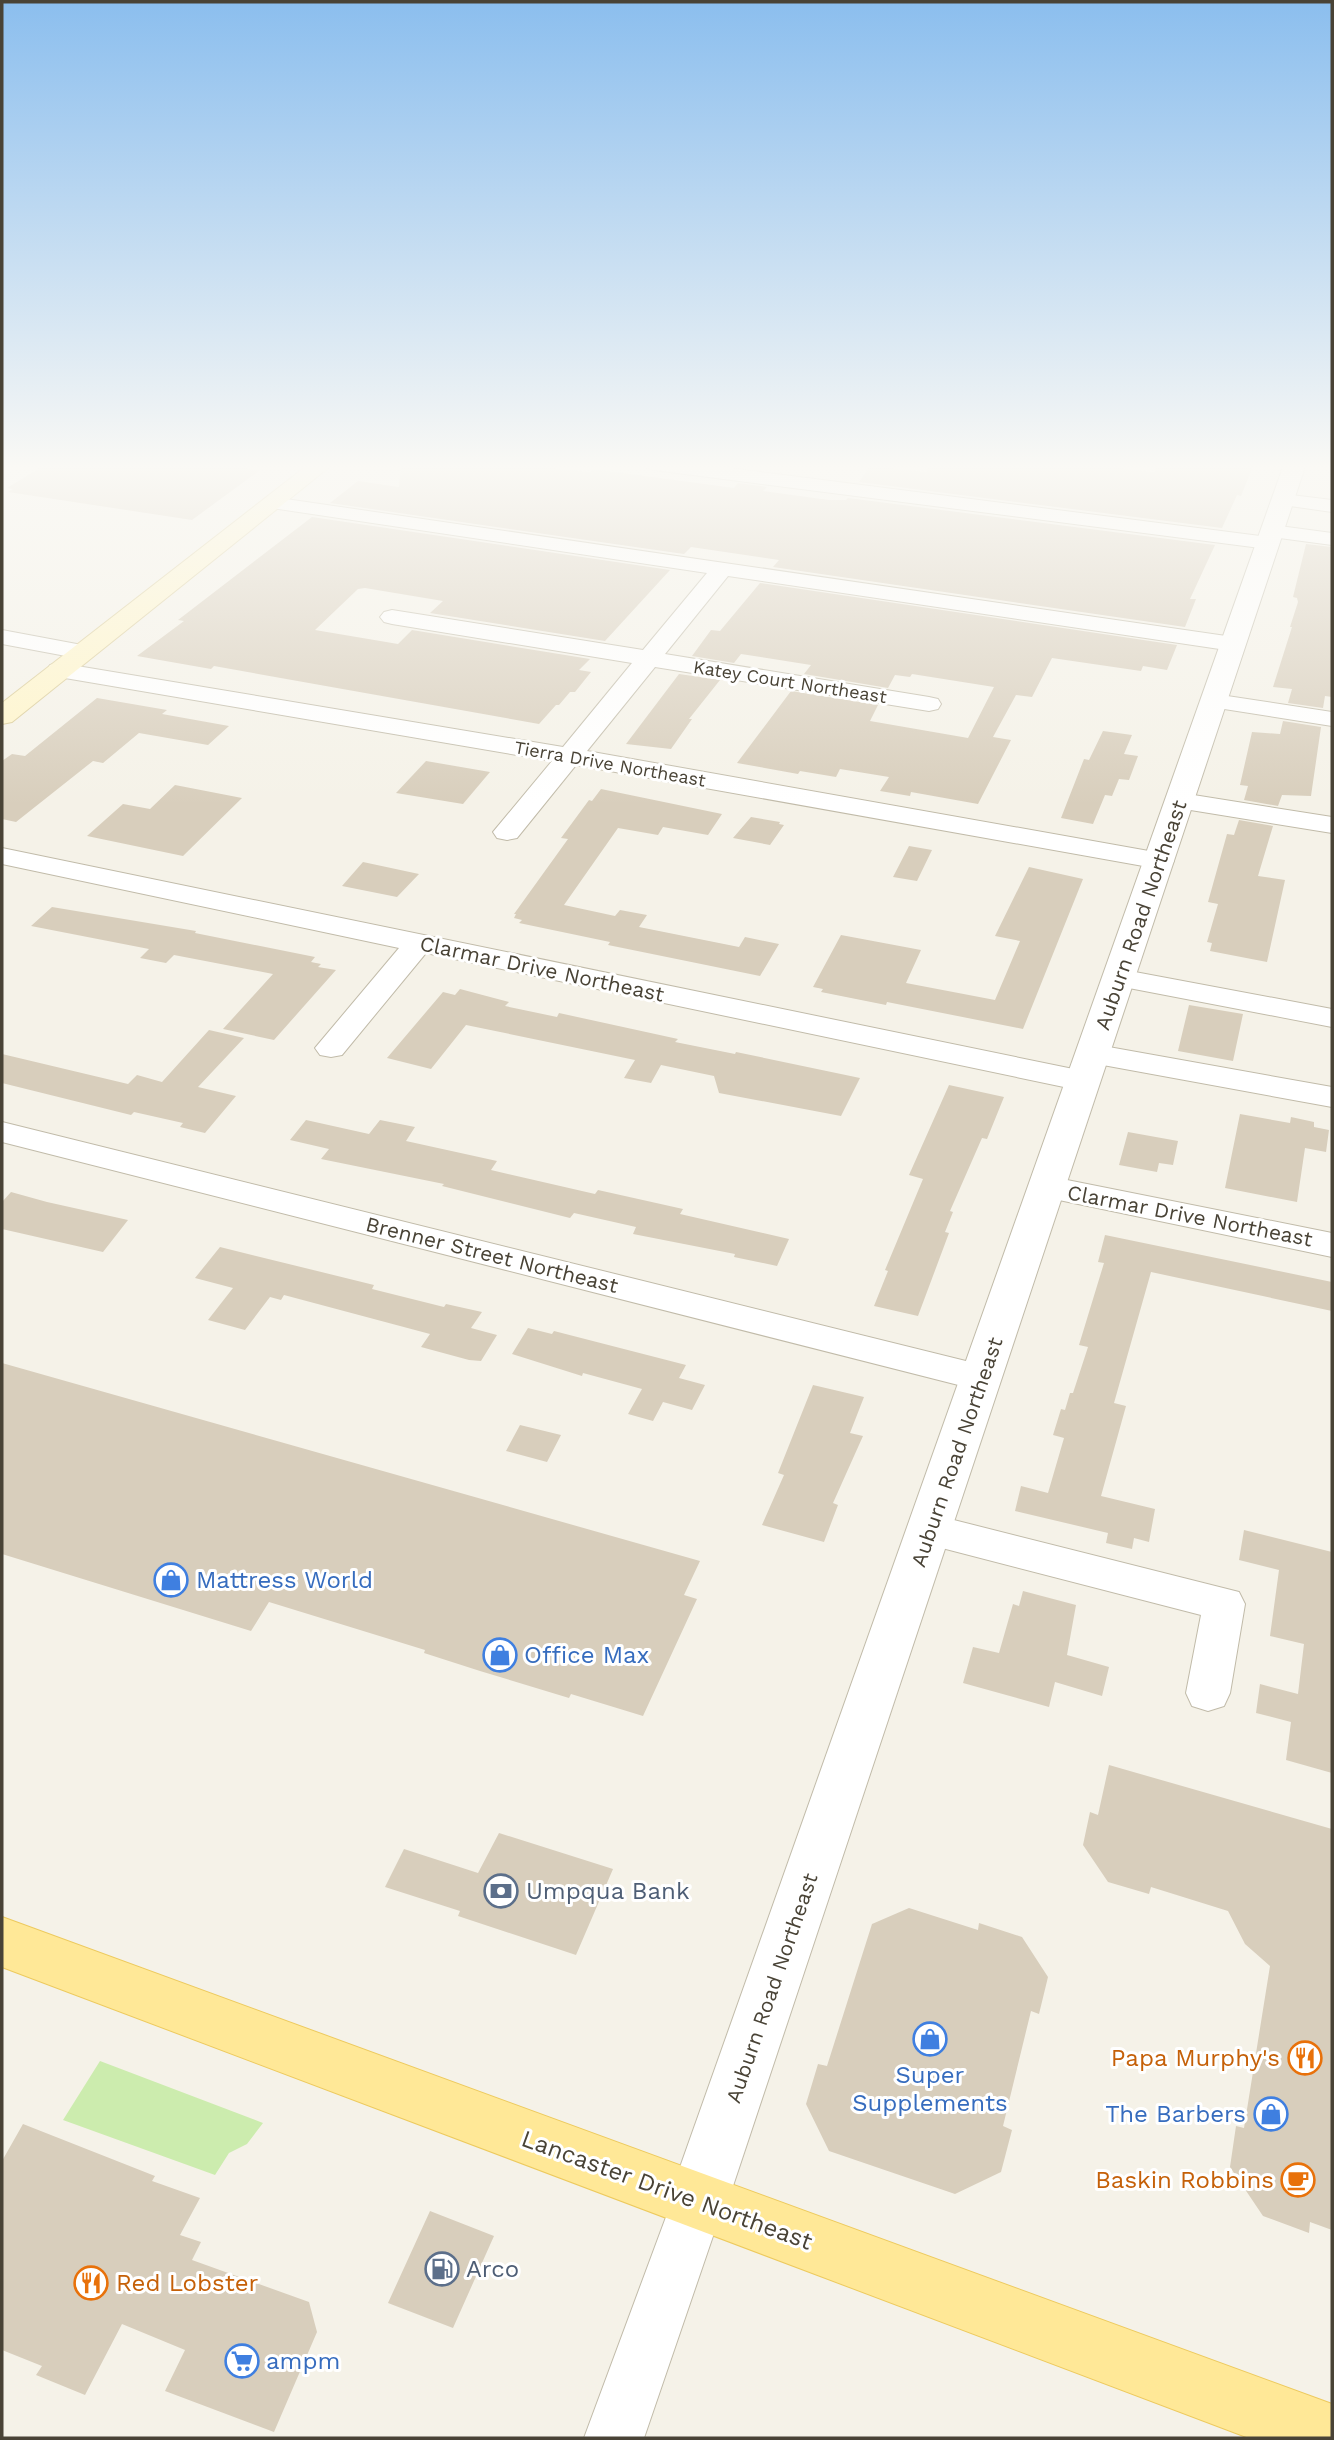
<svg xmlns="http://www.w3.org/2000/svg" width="1334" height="2440" font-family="'Work Sans',sans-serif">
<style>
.green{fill:#ccecae}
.building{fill:#d8cebc}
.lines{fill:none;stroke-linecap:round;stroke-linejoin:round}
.minor-casing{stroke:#c1bba9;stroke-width:2}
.tertiary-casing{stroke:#c1bba9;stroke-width:2}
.secondary-casing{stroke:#d9ca94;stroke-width:2}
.primary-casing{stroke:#edca5e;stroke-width:2}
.minor{fill:#fff;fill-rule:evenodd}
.tertiary{fill:#fff;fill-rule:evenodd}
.secondary{fill:#fff5c8;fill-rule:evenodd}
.primary{fill:#ffe897;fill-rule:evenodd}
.labels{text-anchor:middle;stroke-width:6;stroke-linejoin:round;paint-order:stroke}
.far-street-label{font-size:18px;fill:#494336;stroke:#fff}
.street-label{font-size:21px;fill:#494336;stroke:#fff}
.near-shop-label{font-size:24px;fill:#366cbe;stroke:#fff;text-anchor:start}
.near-service-label{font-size:24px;fill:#4e5e75;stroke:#fff;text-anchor:start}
.near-food-label{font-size:24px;fill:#c56008;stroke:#fff;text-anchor:end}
.near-street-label{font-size:24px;fill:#494336;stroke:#fff}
</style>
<rect width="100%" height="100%" fill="#f5f2e8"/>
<path class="green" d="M100 2061 263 2123 247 2144 229 2153 215 2175 63 2120Z"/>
<path class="building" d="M38 464H211L260 470 192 520 8 492 13 489 7 488 38 469Z
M401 464H509L590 472 593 469 734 488 738 483 767 487 763 491 829 500H846L848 498 1215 545 1190 599H1196L1185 627 773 567 779 560 691 547 684 554 330 503 358 481 399 487Z
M927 464H1084L1154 472 1158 464H1254L1241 496 1237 495 1222 528 859 482 870 466 927 472Z
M312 517 670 570 605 641 430 613 443 601 365 588 358 589 315 630 398 644 412 630 590 659 579 670 591 672 575 692H570L559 705H556L539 724 214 666 211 669 137 656 184 621 178 620Z
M1306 544 1332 547V697L1325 696 1323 708 1288 703 1292 689 1273 687 1292 627H1290L1298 602 1297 598 1293 597Z
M760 583 1177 645 1167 670 1143 666 1141 671 1052 658 1032 697 1016 695 993 737 1011 740 978 804 911 792 910 796 880 791 889 777 840 769 836 777 800 771 798 774 737 763 791 691 878 705 870 721 968 738 994 687 912 674 910 677 895 675 888 688 804 674 811 665 741 654 734 663 692 656 711 630 720 631Z
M679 674 720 680 689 719H692L671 749 626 744Z
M97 698 167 710 162 714 229 726 208 745 139 733 103 763 93 761 16 822 2 819V761L12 754 25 756Z
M1283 721 1321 727 1311 796 1282 795 1278 806 1244 800 1248 786 1240 785 1252 732 1280 734Z
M1103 731 1132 735 1124 754 1138 756 1129 780 1119 779 1112 796 1105 795 1093 824 1061 818 1084 759 1089 760Z
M426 761 490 772 463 804 396 793Z
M175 785 242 798 183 856 87 836 123 804 150 809Z
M601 789 722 814 708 835 663 827 658 835 618 828 564 905 615 916 620 910 647 915 639 927 739 947 745 937 779 944 760 976 608 945 610 942 519 923 522 920 514 918 516 914H514L568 839 561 838 589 800 592 801Z
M751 817 780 822 779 824 784 825 770 845 733 838Z
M1239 820 1273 826 1258 876 1285 880 1267 962 1210 951 1212 943 1207 942 1218 904 1208 902 1227 834 1234 835Z
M909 846 932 850 917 881 893 877Z
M363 862 419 874 397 897 342 886Z
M1029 867 1083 879 1023 1029 887 1002 886 1005 821 992 823 989 813 987 841 935 921 950 906 983 995 1000 1020 941 995 936Z
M52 907 196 931 195 933 315 957 311 962 321 964 318 967 336 970 274 1040 223 1029 273 974 174 955 166 963 140 958 149 949 31 926Z
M460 989 509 1002 505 1006 557 1017 559 1013 678 1039 675 1042 735 1054 736 1052 860 1078 841 1116 719 1093 714 1076 661 1065 651 1083 624 1078 635 1060 466 1025 431 1069 387 1058 443 992 455 995Z
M1189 1005 1243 1014 1233 1061 1178 1051Z
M209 1030 244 1038 198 1087 236 1096 205 1133 180 1127 183 1123 134 1112 131 1115 2 1083V1054L128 1084 137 1075 162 1082Z
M949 1085 1004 1097 987 1139 982 1138 950 1211 953 1212 945 1232 949 1233 918 1316 874 1306 888 1271 885 1270 923 1179 909 1175Z
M1240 1114 1290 1123 1291 1117 1314 1122V1127L1329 1130 1326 1152 1305 1148 1297 1202 1225 1188Z
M306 1120 369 1134 380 1120 415 1127 406 1141 497 1161 491 1170 595 1194 598 1190 683 1209 680 1214 789 1239 777 1266 734 1257 735 1254 633 1234 636 1227 574 1213 570 1218 442 1186 444 1184 321 1159 329 1149 290 1140Z
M1128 1132 1178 1141 1173 1165 1159 1163 1157 1172 1119 1165Z
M11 1192 47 1202 128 1220 103 1252 2 1229V1202Z
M1105 1235 1332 1282V1311L1151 1272 1114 1403 1126 1406 1101 1496 1155 1509 1149 1542 1134 1538 1132 1549 1106 1543 1108 1533 1015 1511 1021 1486 1048 1493 1064 1438 1053 1435 1061 1409 1065 1410 1070 1393H1073L1088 1347 1079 1345 1104 1263 1098 1262Z
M220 1247 374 1285 372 1289 444 1307 446 1304 482 1312 471 1328 497 1335 481 1361 469 1360 421 1347 430 1334 284 1295 281 1300 270 1297 245 1330 208 1320 233 1288 195 1278Z
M528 1328 552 1334 554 1331 686 1365 679 1378 705 1385 692 1410 663 1402 653 1421 628 1414 642 1389 583 1373 582 1376 512 1354Z
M2 1363 700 1561 684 1595 697 1599 643 1716 571 1694 569 1698 480 1671 424 1653 425 1650 269 1602 251 1631 2 1554Z
M813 1385 864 1397 850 1433 863 1436 833 1503 838 1505 824 1542 762 1525 784 1475 778 1473Z
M520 1425 561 1435 547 1462 506 1451Z
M1244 1530 1332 1552V1773L1286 1760 1291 1722 1256 1713 1260 1684 1298 1694 1304 1644 1270 1636 1279 1570 1239 1560Z
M1023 1591 1076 1605 1067 1655 1109 1667 1102 1696 1055 1682 1049 1707 963 1683 973 1647 999 1653 1013 1604 1019 1606Z
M1109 1765 1332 1829V2230L1310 2222 1309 2233 1263 2216 1230 2167 1236 2126 1244 2128 1270 1966 1245 1944 1228 1911 1151 1887 1149 1894 1108 1882 1083 1845 1090 1812 1098 1815Z
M499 1833 613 1869 576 1955 458 1916 460 1911 385 1887 404 1849 478 1873Z
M909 1908 978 1930 979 1923 1022 1937 1048 1977 1039 2014 1031 2011 1003 2126 1012 2130 1001 2172 955 2194 829 2151 806 2104 818 2064 827 2066 872 1924Z
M23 2124 155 2176 152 2181 200 2198 180 2235 201 2242 192 2260 309 2302 317 2332 274 2432 165 2391 185 2350 122 2324 85 2395 36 2375 42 2366 2 2350V2161Z
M430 2211 494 2236 453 2328 388 2303Z"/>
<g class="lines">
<defs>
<path id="minor" d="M644 464H698L1268 537 1276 538 1279 543 1276 548 1268 549 654 470 647 468Z
M1283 494 1332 500V512L1276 504 1273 500 1276 496Z
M272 497 1233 637 1241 639 1245 644 1241 649 1233 651 728 576 665 654 929 697 938 699 941 704 938 709 929 711 655 667 587 751 1160 853 1170 855 1174 861 1170 867 1160 869 576 765 517 838 507 840 497 838 493 832 552 761 59 677 50 675 47 670 50 665 59 663 563 747 632 663 392 624 384 622 380 617 384 612 392 610 643 650 707 573 265 507 262 503 265 499Z
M1272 525 1332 533V545L1264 536 1261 531 1264 526Z
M2 630 82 645 90 647 94 652 90 657 82 659 2 644Z
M1214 694 1332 712V726L1205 706 1202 701 1205 696Z
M1181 793 1332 817V833L1172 807 1168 801 1172 795Z
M2 848 1083 1071 1094 1074 1099 1081 1094 1088 1083 1091 426 953 342 1055 331 1057 320 1055 315 1048 399 948 2 864Z
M1119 969 1332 1009V1027L1108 984 1104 978 1108 972Z
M1092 1044 1332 1087V1107L1081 1061 1076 1054 1081 1047Z
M2 1122 982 1365 995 1369 1001 1378 995 1387 982 1391 2 1142Z
M1047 1176 1332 1233V1257L1035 1195 1030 1187 1035 1179Z
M930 1514 1239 1592 1245 1604 1230 1693 1224 1706 1208 1711 1192 1706 1186 1693 1201 1615 915 1541 909 1530 915 1519Z
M698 2174 717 2182 725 2201 644 2438H584L679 2182Z"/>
<path id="tertiary" d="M1284 464H1306L728 2201 719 2222 698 2231 677 2222 668 2201Z"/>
<path id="secondary" d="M309 464H333L12 722 2 724V703Z"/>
<path id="primary" d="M2 1917 1332 2404V2438H1249L2 1967Z"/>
</defs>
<use href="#minor" class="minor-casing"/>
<use href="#tertiary" class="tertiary-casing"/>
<use href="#secondary" class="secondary-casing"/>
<use href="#primary" class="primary-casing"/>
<use href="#minor" class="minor"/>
<use href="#tertiary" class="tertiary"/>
<use href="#secondary" class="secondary"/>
<use href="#primary" class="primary"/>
</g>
<linearGradient id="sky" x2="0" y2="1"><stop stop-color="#8bbeee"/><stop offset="0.58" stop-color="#faf9f5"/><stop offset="1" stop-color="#faf9f5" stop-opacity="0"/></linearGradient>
<rect width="1334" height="805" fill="url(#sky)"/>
<defs>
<symbol id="shop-ring" viewBox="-11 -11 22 22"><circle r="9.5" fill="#fff" stroke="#3f7fe0" stroke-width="1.5"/><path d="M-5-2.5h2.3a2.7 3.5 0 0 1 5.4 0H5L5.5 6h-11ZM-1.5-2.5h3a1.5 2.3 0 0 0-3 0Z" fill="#3f7fe0"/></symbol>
<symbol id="bank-ring" viewBox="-11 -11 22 22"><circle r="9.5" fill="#fff" stroke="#5c6f8a" stroke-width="1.5"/><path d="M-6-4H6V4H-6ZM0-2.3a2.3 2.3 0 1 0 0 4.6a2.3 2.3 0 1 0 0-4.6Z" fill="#5c6f8a"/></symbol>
<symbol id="restaurant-ring" viewBox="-11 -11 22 22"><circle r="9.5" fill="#fff" stroke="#e8710a" stroke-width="1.5"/><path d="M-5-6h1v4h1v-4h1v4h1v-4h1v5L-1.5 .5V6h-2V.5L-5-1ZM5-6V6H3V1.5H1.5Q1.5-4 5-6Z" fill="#e8710a"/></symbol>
<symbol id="cafe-ring" viewBox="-11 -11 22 22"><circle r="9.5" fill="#fff" stroke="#e8710a" stroke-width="1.5"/><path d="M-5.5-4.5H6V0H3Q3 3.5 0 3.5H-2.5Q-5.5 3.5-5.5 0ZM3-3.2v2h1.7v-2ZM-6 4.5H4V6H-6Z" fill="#e8710a"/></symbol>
<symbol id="fuel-ring" viewBox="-11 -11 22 22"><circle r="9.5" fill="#fff" stroke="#5c6f8a" stroke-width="1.5"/><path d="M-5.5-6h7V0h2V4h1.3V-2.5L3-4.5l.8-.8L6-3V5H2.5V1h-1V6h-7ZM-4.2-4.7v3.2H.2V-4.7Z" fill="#5c6f8a"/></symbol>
<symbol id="supermarket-ring" viewBox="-11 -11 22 22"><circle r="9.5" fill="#fff" stroke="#3f7fe0" stroke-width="1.5"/><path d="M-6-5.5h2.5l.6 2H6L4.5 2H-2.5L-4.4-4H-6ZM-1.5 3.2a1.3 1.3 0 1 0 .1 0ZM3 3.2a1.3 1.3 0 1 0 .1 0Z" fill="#3f7fe0"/></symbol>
</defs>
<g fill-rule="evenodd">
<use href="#shop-ring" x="152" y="1561" width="38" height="38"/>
<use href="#shop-ring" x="481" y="1636" width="38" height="38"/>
<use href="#bank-ring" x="482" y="1872" width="38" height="38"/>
<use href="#shop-ring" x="911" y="2020" width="38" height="38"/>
<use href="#restaurant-ring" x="1286" y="2039" width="38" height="38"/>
<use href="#shop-ring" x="1252" y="2095" width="38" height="38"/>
<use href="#cafe-ring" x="1279" y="2161" width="38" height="38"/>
<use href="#fuel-ring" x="423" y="2250" width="38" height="38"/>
<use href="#restaurant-ring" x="72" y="2264" width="38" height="38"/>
<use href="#supermarket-ring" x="223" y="2342" width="38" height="38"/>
</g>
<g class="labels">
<g class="far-street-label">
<text transform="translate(790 682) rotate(9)" y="6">Katey Court Northeast</text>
<text transform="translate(610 764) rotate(10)" y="6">Tierra Drive Northeast</text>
</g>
<g class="street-label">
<text transform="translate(1141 915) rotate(-71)" y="7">Auburn Road Northeast</text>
<text transform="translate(542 969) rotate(12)" y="7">Clarmar Drive Northeast</text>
<text transform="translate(1190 1216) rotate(11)" y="7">Clarmar Drive Northeast</text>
<text transform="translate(492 1255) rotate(14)" y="7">Brenner Street Northeast</text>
<text transform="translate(957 1452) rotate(-71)" y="7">Auburn Road Northeast</text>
<text transform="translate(772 1988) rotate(-71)" y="7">Auburn Road Northeast</text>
</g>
<g class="near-shop-label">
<text x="196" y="1588">Mattress World</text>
<text x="524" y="1663">Office Max</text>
<text x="930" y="2083" text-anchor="middle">Super<tspan x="930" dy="28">Supplements</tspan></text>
<text x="1246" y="2122" text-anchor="end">The Barbers</text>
<text x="266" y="2369">ampm</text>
</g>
<g class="near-service-label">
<text x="526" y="1899">Umpqua Bank</text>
<text x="466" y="2277">Arco</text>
</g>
<g class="near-food-label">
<text x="1280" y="2066">Papa Murphy's</text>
<text x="1274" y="2188">Baskin Robbins</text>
<text x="116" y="2291" text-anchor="start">Red Lobster</text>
</g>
<g class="near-street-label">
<text transform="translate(667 2190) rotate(20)" y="8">Lancaster Drive Northeast</text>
</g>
</g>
<rect width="1334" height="2440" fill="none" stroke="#494336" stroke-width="7"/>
</svg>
